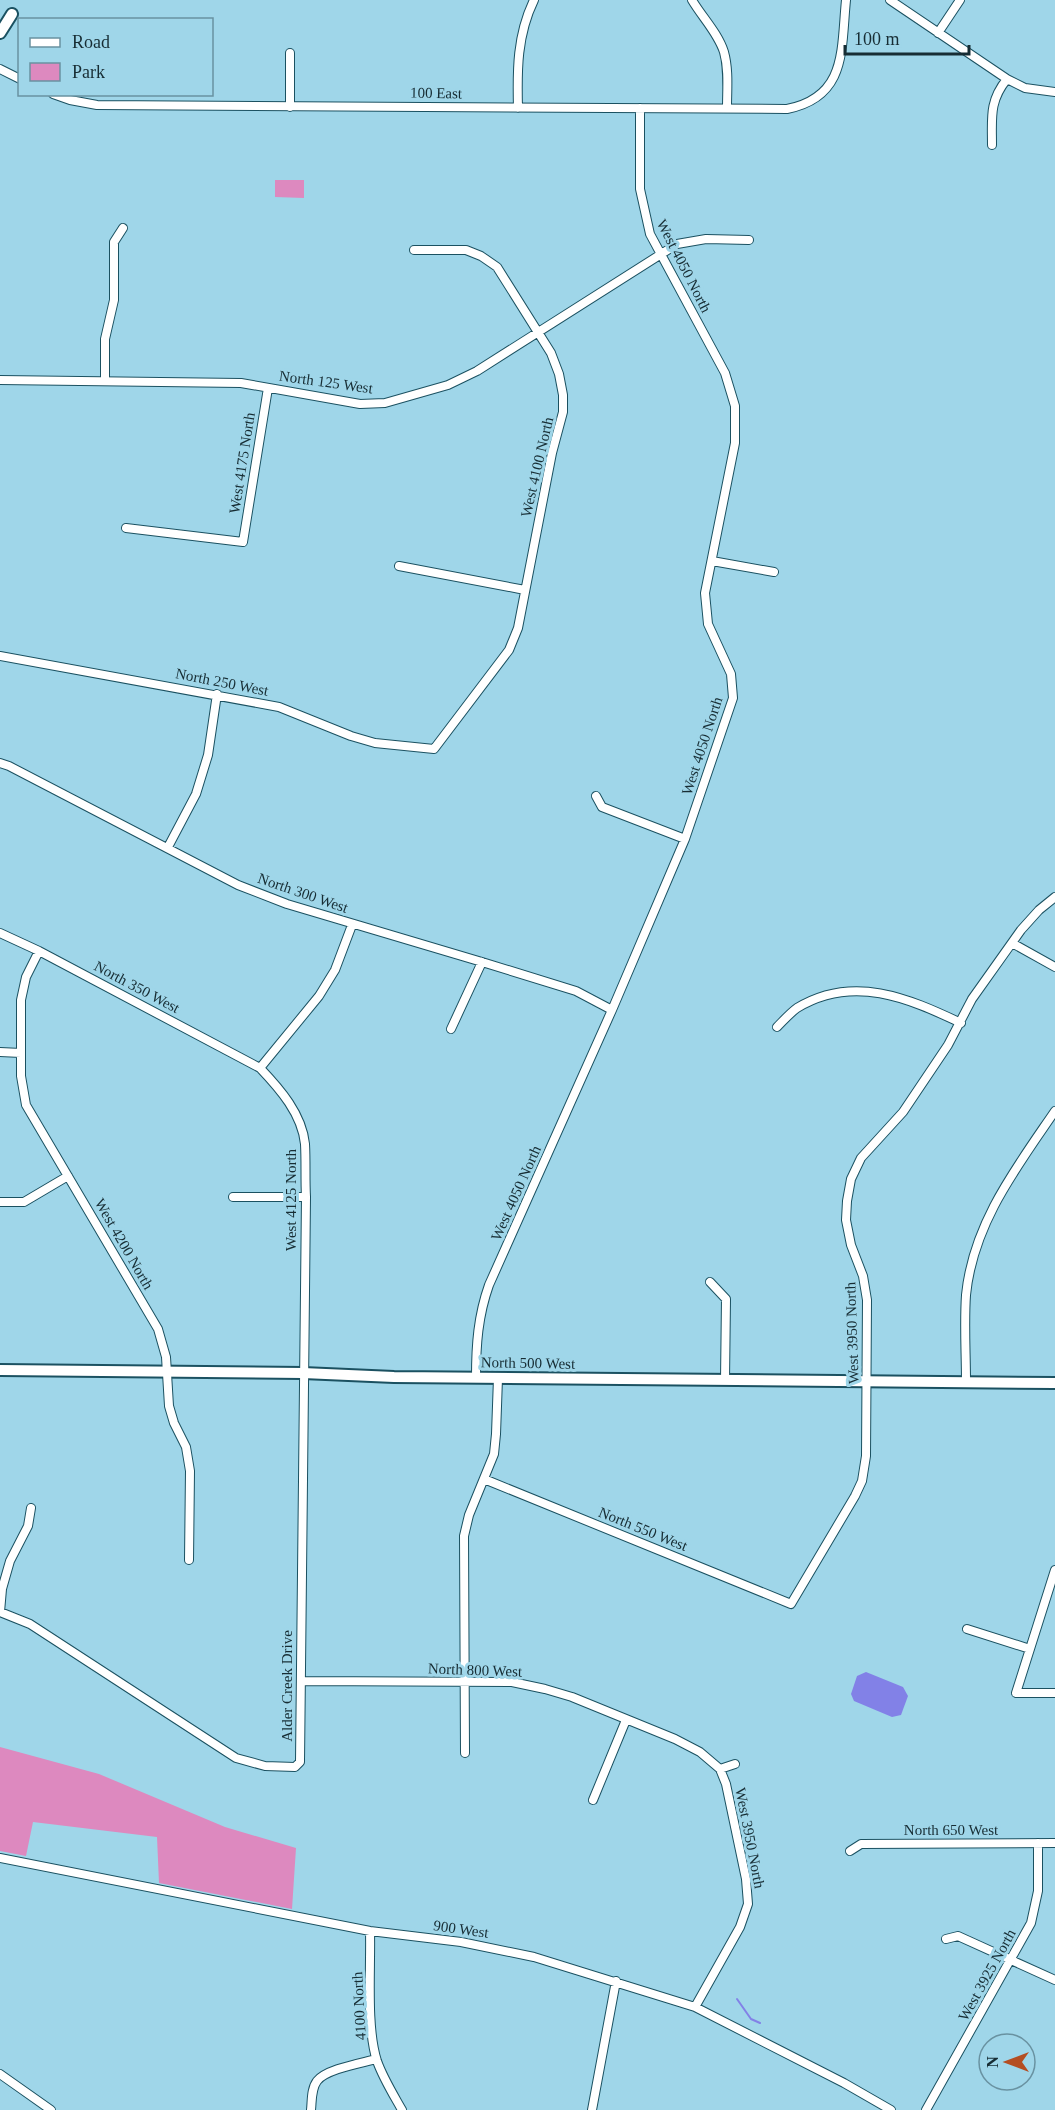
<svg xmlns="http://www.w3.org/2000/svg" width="1055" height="2110" font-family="Georgia,serif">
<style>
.green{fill:#dd89bf}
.water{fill:#8281e7}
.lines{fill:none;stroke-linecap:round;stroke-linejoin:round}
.stream{stroke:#8281e7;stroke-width:2}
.street-casing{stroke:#1b5161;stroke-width:10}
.secondary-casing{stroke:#1b5161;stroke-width:14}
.street{stroke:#fff;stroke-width:8}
.secondary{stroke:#fff;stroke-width:10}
.labels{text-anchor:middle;stroke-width:6;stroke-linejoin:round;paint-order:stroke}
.street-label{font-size:15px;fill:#172d34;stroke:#9fd6e9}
</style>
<rect width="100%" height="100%" fill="#9fd6e9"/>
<path class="green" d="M275 180H304V198L275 197Z
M0 1747 99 1774 225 1827 296 1848 292 1909 159 1883 157 1837 33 1822 26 1856 0 1851Z"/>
<path class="water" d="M866 1672 903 1687 908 1696 901 1715 892 1717 854 1701 851 1694 857 1676Z"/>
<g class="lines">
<path class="stream" d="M737 1999 751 2019 760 2023"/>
<defs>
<path id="street" d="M692 0C702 17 718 33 724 52 729 70 727 89 727 108
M890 0 1007 79 1025 88 1055 92
M938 33 960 0
M290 53V107
M0 69 20 79
M53 94 70 100 97 105 787 109C847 97 841 50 846 0
M518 108C517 70 517 35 534 0
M992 145C992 118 989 101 1007 79
M0 380 241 383 360 404 385 403 448 385 477 371 677 244 706 239 749 240
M105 381V339L114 300V242L123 228
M126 528 243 542 268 388
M712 561 774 572
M399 566 525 590
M0 656 279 707 351 736 375 743 434 749 509 650 518 628 552 453 563 412V395L559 374 551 353 497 267 481 256 466 250H414
M0 763 9 766 238 885 287 904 482 962 576 991 612 1010
M596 796 602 807 685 839
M168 847 196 794 208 755 217 694
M0 933 39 951 260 1068C280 1089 302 1114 305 1144 306 1161 305 1179 306 1197L300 1762 295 1767 265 1766 236 1758 30 1624 0 1612
M1012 943 1055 967
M39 951 26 977 21 1000V1076L26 1105 158 1329 166 1357 169 1406 174 1423 186 1447 190 1471 189 1560
M777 1027C783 1021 790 1013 797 1008 853 974 908 998 961 1023
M451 1029 482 962
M0 1052 21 1053
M260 1068 319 996 335 970 352 925
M233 1197H306
M0 1202H24L68 1176
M710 1282 726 1299 725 1380
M476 1377C476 1345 478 1316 489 1285L612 1010 685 839 733 698 731 674 708 624 705 593 735 443V406L725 373 650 234 640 189V108
M966 1382C966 1353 964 1324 966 1295 973 1224 1016 1168 1055 1111
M484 1479 791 1604 855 1496 862 1481 866 1456 867 1300 863 1276 851 1245 846 1220 847 1201 851 1179 861 1158 903 1112 948 1045 972 999 1021 930 1039 910 1055 897
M1055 1570 1016 1693H1055
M0 1612 2 1589 10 1561 28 1526 31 1508
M967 1629 1030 1649
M301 1681 512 1682 545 1689 572 1697 675 1739 700 1752 720 1769 735 1764
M465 1753 464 1536 469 1515 494 1454 496 1434 498 1378
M593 1800 626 1720
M850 1851 861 1844 1055 1843
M0 1858 370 1931 461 1942 534 1957 695 2007 844 2083 891 2110
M370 1931C371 1968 366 2027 377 2061 383 2078 393 2094 402 2110
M946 1939 958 1936 1055 1980
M695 2007 740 1927 748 1904 746 1879 726 1784 720 1769
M0 2074 51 2110
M311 2110C312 2101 311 2089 317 2081 326 2069 362 2063 376 2059
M592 2110 616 1981
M926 2110 1031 1923 1038 1891V1843"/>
<path id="secondary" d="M0 33 12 14
M0 1370 303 1373 394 1377 1055 1383"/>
</defs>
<use href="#street" class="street-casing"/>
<use href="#secondary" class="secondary-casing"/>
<use href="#street" class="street"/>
<use href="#secondary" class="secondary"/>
</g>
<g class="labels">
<g class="street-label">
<text transform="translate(436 93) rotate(1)" y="5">100 East</text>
<text transform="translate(684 266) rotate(63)" y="5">West 4050 North</text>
<text transform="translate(326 382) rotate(8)" y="5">North 125 West</text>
<text transform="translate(242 463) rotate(-81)" y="5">West 4175 North</text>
<text transform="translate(537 467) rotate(-77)" y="5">West 4100 North</text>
<text transform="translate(222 682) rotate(11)" y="5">North 250 West</text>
<text transform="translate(702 746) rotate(-72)" y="5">West 4050 North</text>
<text transform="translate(303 893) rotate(19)" y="5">North 300 West</text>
<text transform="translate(137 987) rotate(28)" y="5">North 350 West</text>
<text transform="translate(516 1193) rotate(-66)" y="5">West 4050 North</text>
<text transform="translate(291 1200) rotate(-90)" y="5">West 4125 North</text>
<text transform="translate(124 1244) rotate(60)" y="5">West 4200 North</text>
<text transform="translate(852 1333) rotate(-92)" y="5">West 3950 North</text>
<text transform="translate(528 1363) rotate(1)" y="5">North 500 West</text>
<text transform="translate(643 1529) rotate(22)" y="5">North 550 West</text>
<text transform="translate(475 1670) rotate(2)" y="5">North 800 West</text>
<text transform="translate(287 1686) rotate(-90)" y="5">Alder Creek Drive</text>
<text x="951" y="1835">North 650 West</text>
<text transform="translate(750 1838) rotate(79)" y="5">West 3950 North</text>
<text transform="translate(461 1929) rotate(8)" y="5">900 West</text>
<text transform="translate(987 1975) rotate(-61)" y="5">West 3925 North</text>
<text transform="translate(359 2006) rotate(-93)" y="5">4100 North</text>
</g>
</g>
<rect x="18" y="18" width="195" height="78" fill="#9fd6e9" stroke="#6992a1" stroke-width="1.5"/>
<rect x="30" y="38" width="30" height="9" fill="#ffffff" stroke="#6992a1" stroke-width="1.5"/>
<text x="72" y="48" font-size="18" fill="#172d34">Road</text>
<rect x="30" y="63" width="30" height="18" fill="#dd89bf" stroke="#6992a1" stroke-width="1.5"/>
<text x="72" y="78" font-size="18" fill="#172d34">Park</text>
<g transform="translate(1007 2062) rotate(270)"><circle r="28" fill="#9fd6e9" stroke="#6992a1" stroke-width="1.5"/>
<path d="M0-4.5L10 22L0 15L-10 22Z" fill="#b44e22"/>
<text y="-9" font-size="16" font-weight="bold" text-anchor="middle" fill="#172d34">N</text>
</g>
<path d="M845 45v9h124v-9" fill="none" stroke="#172d34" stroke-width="3"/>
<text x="854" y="45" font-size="18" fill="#172d34" stroke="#9fd6e9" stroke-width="4.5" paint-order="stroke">100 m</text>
</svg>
